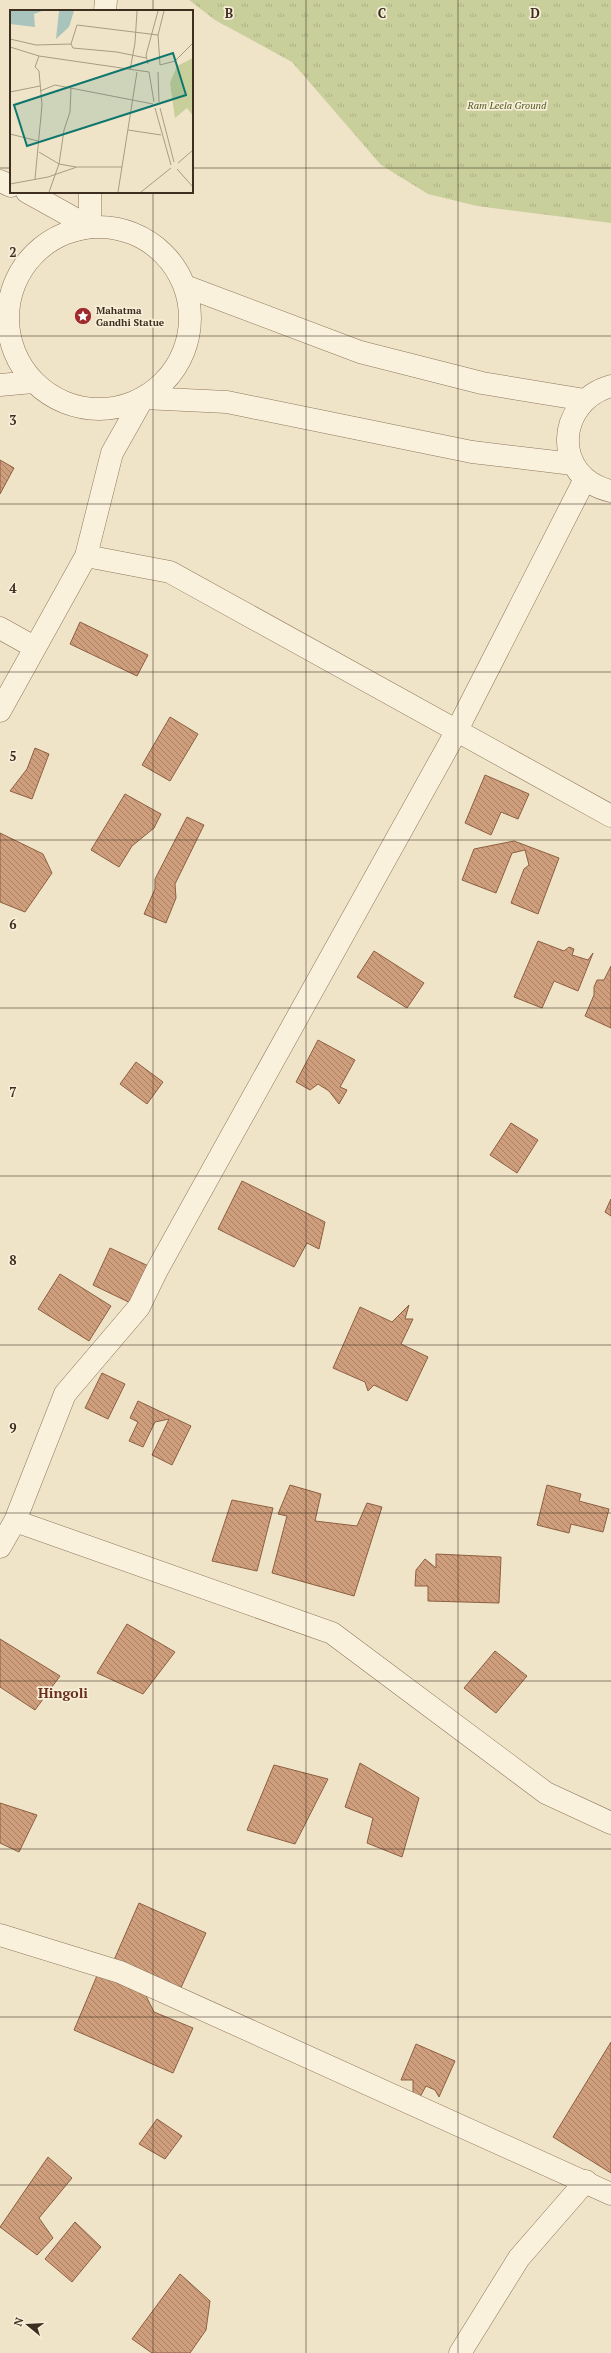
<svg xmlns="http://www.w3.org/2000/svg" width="611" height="2353" font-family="'PT Serif',serif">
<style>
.grass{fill:url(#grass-tufts)}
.building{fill:url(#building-back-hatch);stroke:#8d5f41}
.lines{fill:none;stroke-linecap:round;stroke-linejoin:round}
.minor-casing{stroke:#8d765c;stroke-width:23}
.tertiary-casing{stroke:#8d765c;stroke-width:23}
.minor{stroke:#faf1dc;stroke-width:22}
.tertiary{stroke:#faf1dc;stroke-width:22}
.grid{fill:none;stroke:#3d2e20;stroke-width:1;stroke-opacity:0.55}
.labels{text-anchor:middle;stroke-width:3.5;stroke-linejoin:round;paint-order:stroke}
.park-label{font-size:10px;font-style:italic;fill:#4d5a26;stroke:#f7eed8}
.poi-label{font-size:10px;font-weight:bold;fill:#3d2e20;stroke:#f7eed8;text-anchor:start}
.district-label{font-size:14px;font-weight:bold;fill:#6b2e1e;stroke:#f7eed8}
.inset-road{fill:none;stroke:#a89b85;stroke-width:1}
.view{fill:#0f766e;fill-opacity:0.15;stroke:#0f766e;stroke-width:2}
.inset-edge{fill:none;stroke:#3d2e20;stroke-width:2}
.grid-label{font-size:13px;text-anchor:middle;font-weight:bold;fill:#3d2e20;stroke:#f7eed8;stroke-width:3.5;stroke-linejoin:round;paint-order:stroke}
</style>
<defs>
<pattern id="grass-tufts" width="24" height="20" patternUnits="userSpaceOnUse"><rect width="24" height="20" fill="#c9cf9b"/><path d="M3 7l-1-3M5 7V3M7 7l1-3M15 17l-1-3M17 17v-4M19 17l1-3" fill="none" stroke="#aeb285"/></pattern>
<pattern id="building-back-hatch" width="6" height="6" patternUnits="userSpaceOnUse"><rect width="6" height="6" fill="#cf9f7d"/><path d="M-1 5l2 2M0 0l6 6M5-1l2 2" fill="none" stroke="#a98266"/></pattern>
</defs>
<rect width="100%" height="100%" fill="#f0e4c8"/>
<path class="grass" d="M189 0H611V223L477 206 428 194 381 165 292 62 215 20Z"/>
<path class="building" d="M0 460 14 468 0 494Z
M80 622 148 655 137 676 70 644Z
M170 717 198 734 170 781 142 765Z
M35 748 49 754 32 799 10 791 27 769Z
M485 775 529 794 518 819 501 812 491 835 465 823Z
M125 794 161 814 154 828 132 846 119 867 91 850Z
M187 817 204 825 175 884 176 898 166 923 144 914 155 889V879Z
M0 833 43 854 52 873 25 912 0 902Z
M514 841 559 858 538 914 511 903 524 869 529 865 525 850 512 853 496 893 462 880 474 849Z
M538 941 564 951 569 947 574 949 572 955 588 960 593 953 578 991 554 981 542 1008 514 997Z
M374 951 424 983 407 1008 357 977Z
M611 966V1028L585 1016 594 995V987L597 980H604Z
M318 1040 355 1060 340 1087 347 1090 339 1104 329 1091 318 1084 310 1090 296 1082Z
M136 1062 163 1082 147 1104 120 1084Z
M511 1123 538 1140 517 1173 490 1155Z
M242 1181 325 1222 319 1249 307 1243 294 1267 218 1229Z
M611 1199V1216L605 1212Z
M110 1248 157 1270 139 1307 93 1285Z
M60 1274 111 1306 89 1341 38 1309Z
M409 1305 405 1319H413L401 1344 428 1357 407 1401 374 1385 368 1391 365 1382 333 1368 360 1307 392 1322Z
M102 1373 125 1384 108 1419 85 1408Z
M138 1401 191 1426 172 1465 152 1455 169 1419 155 1422 143 1447 129 1441 138 1422 130 1418Z
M290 1485 321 1494 315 1521 357 1526 367 1503 382 1507 354 1596 272 1573 287 1516 278 1514Z
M547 1485 581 1494 579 1501 609 1509 603 1532 571 1524 569 1533 537 1525Z
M232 1500 273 1508 257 1571 212 1561Z
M436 1554 501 1557 499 1603 428 1601V1586H415L416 1570 425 1559 436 1568Z
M127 1624 175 1652 143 1694 97 1673Z
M0 1639 60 1676 35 1710 0 1687Z
M495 1651 527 1676 496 1713 464 1688Z
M360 1763 419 1798 402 1857 367 1843 373 1818 345 1807Z
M274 1765 328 1779 295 1844 247 1830Z
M0 1803 37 1815 19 1852 0 1843Z
M139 1903 206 1933 179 1992 114 1960Z
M99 1971 143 1990 154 2012 193 2028 173 2073 74 2030Z
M611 2042V2173L553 2137Z
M416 2044 455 2061 439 2097 435 2090 426 2086 420 2097 413 2093V2080H401Z
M157 2119 182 2136 165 2159 139 2144Z
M48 2157 72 2178 39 2218 53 2238 37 2255 0 2227Z
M75 2222 101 2247 72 2282 45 2259Z
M180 2274 210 2301 206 2330 190 2353H152L132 2339Z"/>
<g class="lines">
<defs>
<path id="minor" d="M105 11 106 0
M90 227V192
M86 556 170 572 611 816
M0 628 34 647
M0 711 86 556 112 453 143 398
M15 1521 332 1633 546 1793 611 1823
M0 1547 15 1521 65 1394 139 1307 157 1270 198 1196 456 732 585 479
M0 1935 120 1972 611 2194
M460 2353 519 2258 586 2181"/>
<path id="tertiary" d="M0 181 11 186
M27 192 90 227
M8 318a91 91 0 1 1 182 0a91 91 0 1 1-182 0Z
M185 286 360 352 482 383 585 400
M0 385 33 382
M611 386C555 402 552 478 611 491
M143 398 227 402 472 452 573 464"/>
</defs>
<use href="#minor" class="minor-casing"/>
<use href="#tertiary" class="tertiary-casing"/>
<use href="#minor" class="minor"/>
<use href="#tertiary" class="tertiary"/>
</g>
<path class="grid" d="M153 0V11M306 0V2353M458 0V2353M0 168H11M192 168H611M153 192V2353M0 336H611M0 504H611M0 672H611M0 840H611M0 1008H611M0 1176H611M0 1345H611M0 1513H611M0 1681H611M0 1849H611M0 2017H611M0 2185H611"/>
<defs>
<symbol id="sight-disc" viewBox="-11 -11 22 22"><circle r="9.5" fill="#9e2a2b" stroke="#f7eed8"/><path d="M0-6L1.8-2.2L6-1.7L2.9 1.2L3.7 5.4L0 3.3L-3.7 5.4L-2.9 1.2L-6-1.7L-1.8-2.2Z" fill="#fff"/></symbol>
</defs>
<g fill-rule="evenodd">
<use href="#sight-disc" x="73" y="306" width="20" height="20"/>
</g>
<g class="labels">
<g class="park-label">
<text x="507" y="109">Ram Leela Ground</text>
</g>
<g class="poi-label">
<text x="96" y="314">Mahatma<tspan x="96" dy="12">Gandhi Statue</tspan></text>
</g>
<g class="district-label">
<text x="63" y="1698">Hingoli</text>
</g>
</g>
<g transform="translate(10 10)">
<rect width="183" height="183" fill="#f0e4c8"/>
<path d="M183 48V106L177 98 165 108 160 73 167 56Z" fill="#c9cf9b"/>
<path d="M0 1H32L24 4 25 17 0 14ZM49 1H64L59 17 46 29Z" fill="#a9c4bc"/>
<path class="inset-road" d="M154 1 148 25 150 55 165 51 183 33M0 29 26 35 61 34 63 38 107 42 136 48M61 34 67 15 148 25M0 37 29 46 139 62 144 92M138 54 136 45 148 1M120 60 125 33 127 1M148 62 149 92M30 81 45 75 143 94M0 82 30 76M145 98 161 155M150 98 164 152M118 120 151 125M0 124 28 131M29 142 49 154 66 157M168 153 183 140M167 159 183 177M25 169 32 95 29 61 25 57 29 46M0 174 38 167 67 157H112M39 182 49 154 54 120 60 102 61 78M108 182 127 62M131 182 161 158"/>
<path class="view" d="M163 43 176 85 17 136 4 95Z"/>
<rect width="183" height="183" class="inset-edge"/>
</g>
<g class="grid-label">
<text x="229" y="18">B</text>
<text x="382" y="18">C</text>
<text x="535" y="18">D</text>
<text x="13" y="257">2</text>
<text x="13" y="425">3</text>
<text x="13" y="593">4</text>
<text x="13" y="761">5</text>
<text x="13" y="929">6</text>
<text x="13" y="1097">7</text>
<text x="13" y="1265">8</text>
<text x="13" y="1433">9</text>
</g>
<g transform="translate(28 2325) rotate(288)" stroke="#f7eed8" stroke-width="3" paint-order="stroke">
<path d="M0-3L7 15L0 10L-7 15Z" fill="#3d2e20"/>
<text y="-6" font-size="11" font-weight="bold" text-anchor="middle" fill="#3d2e20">N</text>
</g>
</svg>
